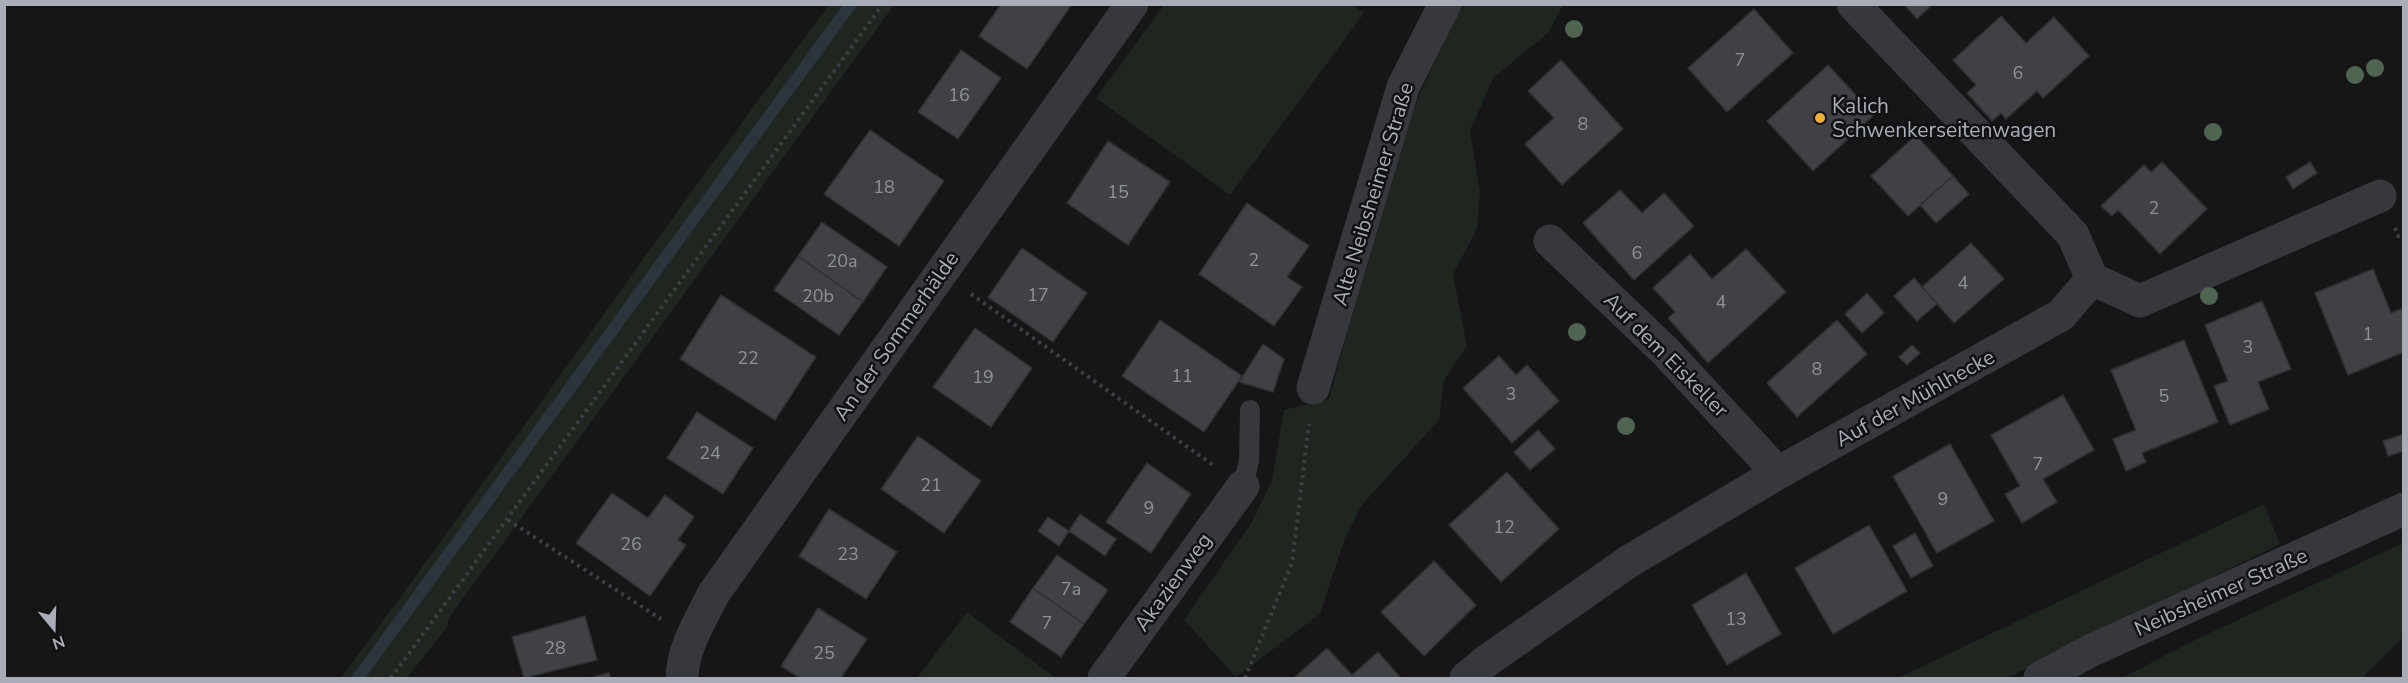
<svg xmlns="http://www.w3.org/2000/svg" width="2408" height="683" font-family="'Nunito Sans',sans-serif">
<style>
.green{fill:#1e261f}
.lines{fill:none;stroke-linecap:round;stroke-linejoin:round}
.stream{stroke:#2c353c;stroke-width:12}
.building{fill:#404145;stroke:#303034;stroke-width:1.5}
.path{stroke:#3d3f44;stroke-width:4;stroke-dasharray:3 4.5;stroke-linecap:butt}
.service{stroke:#37383d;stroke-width:20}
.minor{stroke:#37383d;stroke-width:33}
.tertiary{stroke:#37383d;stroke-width:33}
.tree{fill:#506452}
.poi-dot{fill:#f2b134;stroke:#111113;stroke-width:2}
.labels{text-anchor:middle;stroke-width:5;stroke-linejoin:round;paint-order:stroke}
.number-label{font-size:18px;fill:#8e929b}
.poi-label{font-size:21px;fill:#a8adb8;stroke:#111113;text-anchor:start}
.street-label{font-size:21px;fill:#a8adb8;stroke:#111113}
</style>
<rect width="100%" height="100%" fill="#161618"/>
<path class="green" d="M1352 4 1364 13 1230 195 1096 98 1164 5Z
M829 5H894L448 619V626L407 678H341C506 455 663 226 829 5Z
M1462 5H1563L1549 32 1493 78 1470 131 1480 191 1477 229 1453 274 1467 346 1444 380 1439 420 1361 506 1344 541 1320 614 1236 677 1184 620 1252 522 1272 480 1284 410 1329 399 1368 255 1392 152Z
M2264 504 2280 544 2007 678H1898Z
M2403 543V637L2362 678H2122L2197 639Z
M967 612 1056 678H917Z"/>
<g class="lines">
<path class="stream" d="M358 678 851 4"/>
</g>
<path class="building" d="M1001 4H1072L1027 69 979 36Z
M1904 4H1933L1917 19Z
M1754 9 1793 53 1727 112 1688 68Z
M2001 16 2026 43 2054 17 2089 56 2043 98 2037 91 2006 119 2001 113 1992 121 1967 93 1976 85 1953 60Z
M961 50 1001 78 958 139 918 112Z
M1561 60 1623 129 1562 185 1525 144 1554 118 1528 91Z
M1828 65 1874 115 1813 171 1767 121Z
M870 130 944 181 899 246 824 194Z
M1916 135 1953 176 1908 216 1871 176Z
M1108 141 1170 182 1128 245 1067 203Z
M2162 162 2207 209 2160 254 2118 210 2112 216 2101 206 2144 165 2151 172Z
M2310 162 2317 173 2293 189 2286 177Z
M1953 176 1969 194 1936 223 1920 205Z
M1620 190 1642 213 1664 193 1694 226 1634 280 1583 223Z
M1247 203 1309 246 1287 277 1302 287 1274 326 1199 274Z
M822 222 887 267 863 302 798 256Z
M1971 243 2004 279 1954 323 1922 287Z
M1022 248 1087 293 1053 342 988 297Z
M1746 249 1786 292 1708 363 1668 318 1675 312 1653 288 1690 254 1712 279Z
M798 256 863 302 839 335 774 290Z
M2373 269 2391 313 2401 309 2404 316V352L2348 375 2315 293Z
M1914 278 1937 304 1917 321 1894 296Z
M1867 293 1884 313 1862 333 1845 314Z
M721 295 816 357 775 420 680 359Z
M2262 301 2291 369 2258 382 2269 409 2230 425 2214 386 2228 381 2205 325Z
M1160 320 1242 376 1204 432 1122 376Z
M1837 320 1867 354 1797 417 1767 383Z
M975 328 1032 368 991 427 933 387Z
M2184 340 2218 422 2142 453 2146 462 2126 471 2113 439 2136 430 2111 370Z
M1263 344 1284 359 1273 392 1239 382Z
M1912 345 1920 353 1907 365 1899 357Z
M1499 356 1516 375 1527 365 1559 401 1512 443 1463 388Z
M2063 395 2094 450 2043 479 2057 502 2022 523 2005 494 2020 486 1991 435Z
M697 412 753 448 723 494 667 458Z
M1538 430 1555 449 1530 470 1514 452Z
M2404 434V451L2388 456 2383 441Z
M918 436 981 481 944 533 881 489Z
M1950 444 1994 521 1937 553 1893 476Z
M1147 463 1191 494 1151 553 1106 522Z
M1507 472 1559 529 1501 582 1449 525Z
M612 493 648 518 665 495 694 517 678 540 686 545 650 596 576 543Z
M829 509 897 552 866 599 799 556Z
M1080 514 1116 539 1105 556 1069 531Z
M1048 517 1069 531 1059 546 1038 531Z
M1869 525 1907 591 1833 634 1795 568Z
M1915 533 1933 566 1911 578 1893 546Z
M1057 555 1108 590 1084 624 1033 588Z
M1434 561 1476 605 1424 656 1381 612Z
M1746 573 1781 634 1727 665 1692 605Z
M1033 588 1084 624 1061 657 1010 622Z
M818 608 867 639 841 678H800L781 666Z
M585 616 597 660 524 678 512 637Z
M1327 648 1352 675 1378 652 1401 678H1294Z
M609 673 610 678H589Z"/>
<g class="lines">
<path class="path" d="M2395 228 2398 236 2404 234
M971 294 1213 465
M508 520 661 619
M391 678 883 4
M1245 678 1292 563 1309 424"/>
<path class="service" d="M1243 486 1249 461 1250 410"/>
<path class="minor" d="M1853 4 2073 235 2092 279
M1550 241 1666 352 1778 473
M2092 279 2140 301 2380 196
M1313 388 1403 87 1445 4
M682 678C683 647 700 621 714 593L1132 4
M1104 678 1243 486
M1466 678 1488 660 1628 562 1778 473 2061 315 2092 279"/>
<path class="tertiary" d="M2040 678 2090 651 2404 509"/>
</g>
<g class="tree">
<circle cx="1574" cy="29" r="9"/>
<circle cx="2375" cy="68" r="9"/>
<circle cx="2355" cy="75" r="9"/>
<circle cx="2213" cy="132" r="9"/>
<circle cx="2209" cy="296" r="9"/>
<circle cx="1577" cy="332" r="9"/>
<circle cx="1626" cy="426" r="9"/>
</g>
<circle class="poi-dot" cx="1820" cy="118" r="6"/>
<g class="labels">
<g class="number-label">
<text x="1740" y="66">7</text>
<text x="2018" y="79">6</text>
<text x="959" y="101">16</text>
<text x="1583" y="130">8</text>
<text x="884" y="193">18</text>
<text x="1118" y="198">15</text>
<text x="2154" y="214">2</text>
<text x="1637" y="259">6</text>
<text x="1254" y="266">2</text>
<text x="842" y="267">20a</text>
<text x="1963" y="289">4</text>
<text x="1038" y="301">17</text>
<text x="818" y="302">20b</text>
<text x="1721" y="308">4</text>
<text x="2368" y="340">1</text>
<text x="2248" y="353">3</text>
<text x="748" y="364">22</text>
<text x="1817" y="375">8</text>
<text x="1182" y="382">11</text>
<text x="983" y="383">19</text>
<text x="1511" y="400">3</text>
<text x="2164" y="402">5</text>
<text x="710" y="459">24</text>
<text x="2038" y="470">7</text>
<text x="931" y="491">21</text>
<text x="1943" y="505">9</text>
<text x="1149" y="514">9</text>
<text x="1504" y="533">12</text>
<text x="631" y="550">26</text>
<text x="848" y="560">23</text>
<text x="1071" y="595">7a</text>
<text x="1736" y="625">13</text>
<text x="1047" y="629">7</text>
<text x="555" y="654">28</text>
<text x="824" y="659">25</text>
</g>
<g class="poi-label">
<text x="1832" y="113">Kalich<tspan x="1832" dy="24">Schwenkerseitenwagen</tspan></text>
</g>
<g class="street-label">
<text transform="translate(1373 194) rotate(-73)" y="7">Alte Neibsheimer Straße</text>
<text transform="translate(896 336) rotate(-55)" y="7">An der Sommerhälde</text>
<text transform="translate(1666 355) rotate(45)" y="7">Auf dem Eiskeller</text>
<text transform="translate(1915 398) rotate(-29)" y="7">Auf der Mühlhecke</text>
<text transform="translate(1173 582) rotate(-54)" y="7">Akazienweg</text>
<text transform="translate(2221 592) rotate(-24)" y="7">Neibsheimer Straße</text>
</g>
</g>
<rect width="2408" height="683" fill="none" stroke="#a8adb8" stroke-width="12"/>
<g transform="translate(54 629) rotate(161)" stroke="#111113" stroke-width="4.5" paint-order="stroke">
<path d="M0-4.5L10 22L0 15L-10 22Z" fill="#a8adb8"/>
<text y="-9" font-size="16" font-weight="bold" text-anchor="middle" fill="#a8adb8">N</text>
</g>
</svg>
